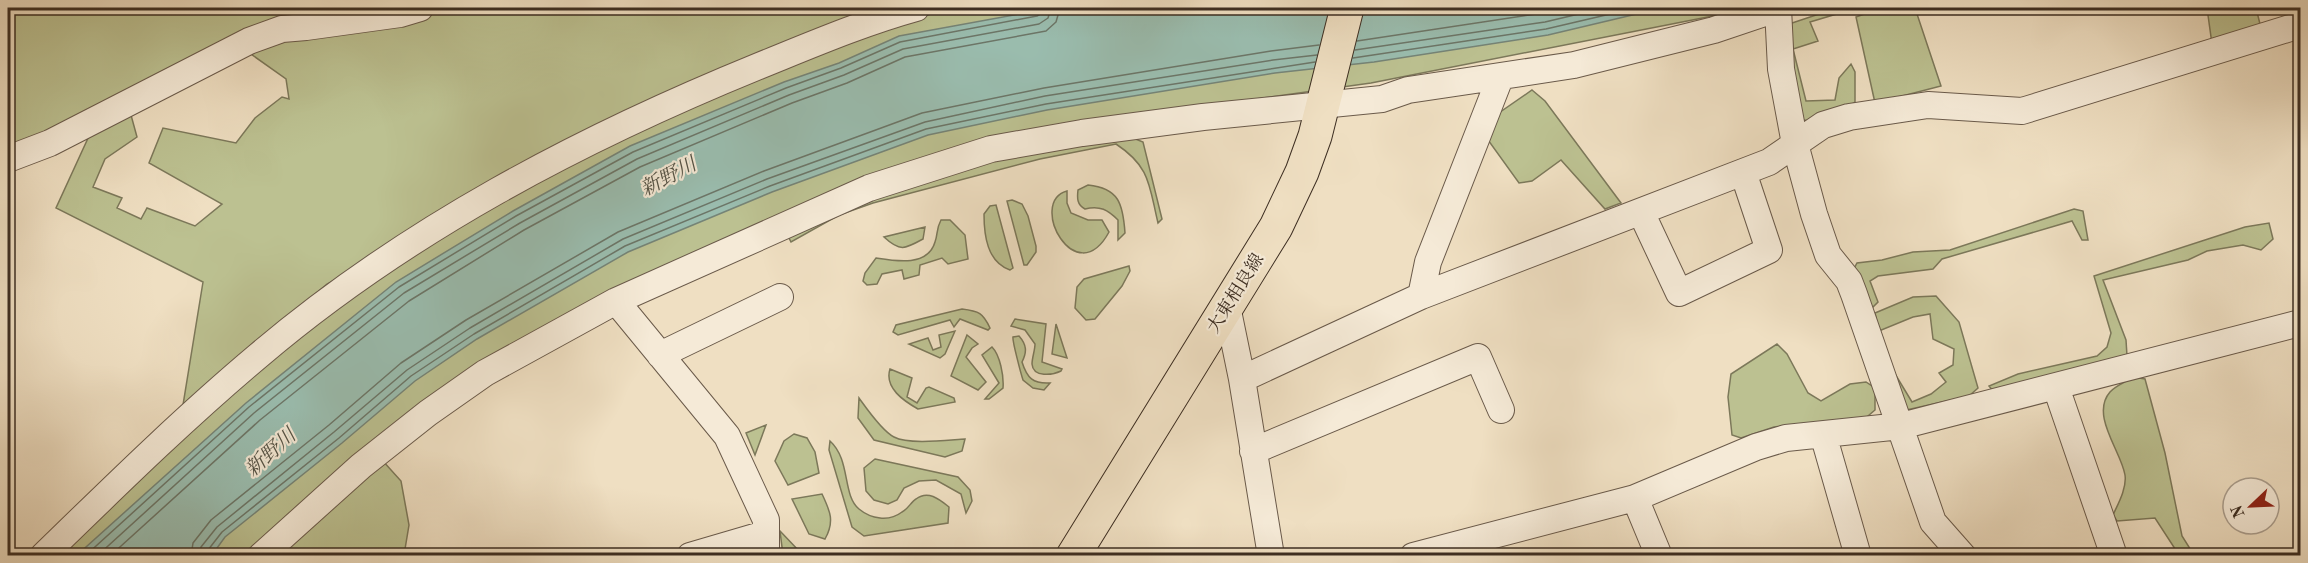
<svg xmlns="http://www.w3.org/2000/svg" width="2308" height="563" font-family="'Old Standard TT','Noto Serif JP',serif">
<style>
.green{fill:#bcc191;stroke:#7c785a;stroke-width:1.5}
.water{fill:#9abdaf;stroke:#758477;stroke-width:1.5}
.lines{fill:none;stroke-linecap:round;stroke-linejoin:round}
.shore{stroke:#6c7668;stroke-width:1.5}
.minor-casing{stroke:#6a5a4a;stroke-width:28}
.major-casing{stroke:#3d2e22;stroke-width:35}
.minor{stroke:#f5ead7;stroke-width:26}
.major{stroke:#efdfc2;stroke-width:33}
.labels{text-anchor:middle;stroke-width:4.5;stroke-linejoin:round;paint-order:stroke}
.street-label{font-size:18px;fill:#3d2e22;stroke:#f5ead7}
.water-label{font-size:20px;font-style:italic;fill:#545245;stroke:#f5ead7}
</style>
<rect width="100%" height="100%" fill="#efdfc2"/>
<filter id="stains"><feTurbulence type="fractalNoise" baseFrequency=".00333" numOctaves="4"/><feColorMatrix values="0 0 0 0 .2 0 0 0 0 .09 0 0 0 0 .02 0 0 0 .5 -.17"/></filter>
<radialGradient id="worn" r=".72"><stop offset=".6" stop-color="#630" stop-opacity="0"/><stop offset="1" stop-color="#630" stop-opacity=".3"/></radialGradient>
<path class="green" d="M8 8H917L729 80 949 8H1746L1728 13 1371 83 1024 131 485 373 284 520 246 555H54L231 380 503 188 327 284 183 405 203 282 56 208 89 136 131 115 137 137 105 159 93 187 122 198 117 208 141 219 147 208 195 226 222 204 149 163 163 128 236 143 255 118 282 97 289 99 286 79 241 47 8 155Z
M1837 8H1853L1850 10 1810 22 1818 41 1793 49 1806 101 1835 100 1839 78 1851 64 1855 72V102C1844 111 1813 125 1799 119L1786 25Z
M1881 8H1915L1941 86 1875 103 1856 17Z
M2207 8H2256L2261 28 2212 44Z
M1532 90 1545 101 1621 203 1605 209 1561 160 1532 181 1519 183 1483 133 1493 117Z
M1116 131 1143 142 1162 219 1158 223C1149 186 1151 167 1116 144L1040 159 873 203 839 215 791 242 785 230 992 156Z
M1088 185C1119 188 1123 204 1125 233L1118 240V220C1108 210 1100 205 1085 209 1077 205 1077 198 1078 190Z
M1067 191V203L1071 213 1088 220H1102L1109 232C1076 293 1027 202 1067 191Z
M1012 200 1022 204 1028 216 1036 246V252L1027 265H1024L1007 201Z
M996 205 1013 268 1010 270C987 262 984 235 984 214L990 206Z
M2074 209 2083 211 2088 240H2082L2072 221 1942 259 1933 269 1878 276 1870 281 1878 302 1869 311 1851 274 1857 263 1882 260 1913 252 1950 250Z
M941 220H950L965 235 968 259 948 264 942 258 920 265 919 275 904 279 902 270 882 274 877 284 867 285 863 281 865 273 876 258C895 261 928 267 935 242 938 234 936 229 941 220Z
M2269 223 2273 239 2261 250 2243 245 2207 251 2188 260 2103 280 2126 340 2127 356 1993 391 1989 386 2018 374 2097 356 2107 347 2111 333 2094 276 2245 227Z
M925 227 923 239C905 249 900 252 884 237Z
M1129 266 1130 271 1122 286 1095 319 1086 320 1075 308 1077 287 1084 279Z
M1936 296 1959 322 1978 388 1969 396 1902 411 1892 369 1912 402 1931 394 1946 382 1939 373 1953 365 1954 349 1933 339 1930 314 1913 317 1879 331 1875 313 1913 297Z
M962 309C979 311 983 313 990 328L988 330 960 319 954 327 950 320 898 335 893 332 896 325Z
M1015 319 1046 324 1042 362 1062 369 1061 371C1053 375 1033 378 1032 364 1032 358 1035 350 1035 344L1025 330 1011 326Z
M1056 324 1067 358 1052 354Z
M955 331 945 354 940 358 909 344 928 338 933 350 941 347 939 335Z
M967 335 978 344 972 348 966 357 986 382 978 390 951 376Z
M1019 336C1027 345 1027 352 1022 362 1027 378 1033 384 1050 383L1044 390 1033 388 1023 380C1021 374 1012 340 1013 337Z
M1777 344 1787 354 1808 393 1821 401 1850 384 1866 382 1875 388V410L1862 421 1822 422 1774 427 1741 438 1732 435 1728 397 1731 374Z
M992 347C1000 355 1004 376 1003 388L989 399H985L999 383 982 355Z
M890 369 912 378 907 397 917 403 926 388 929 387 954 398 955 402 918 409C904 401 884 388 890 369Z
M2133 377 2145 379 2165 453 2182 536 2194 555H2179L2155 518 2117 521 2113 515C2118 504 2127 488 2125 475 2121 451 2090 415 2110 392 2115 386 2126 382 2133 377Z
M859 398C867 409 882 431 894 437 909 445 948 440 965 439L962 451 945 457 874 440 858 418Z
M766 425 755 455 746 433Z
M794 434 807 438 815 452 819 473 788 485 775 461 784 441Z
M830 441C851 460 842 495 859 509 871 519 889 522 902 512 908 509 911 502 916 499 928 490 939 499 949 507L948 523 864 536 852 527 829 450Z
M875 459 958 477 970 490 972 501 966 513 961 494 936 480 919 481 904 488 897 500 888 504 874 500 866 491 864 468Z
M382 460 401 481 409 525 404 555 271 556Z
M822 494C830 511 835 521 825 539L809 534 792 499Z
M780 531 801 553 797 555H783Z"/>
<path class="water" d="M1052 8H1662L1548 35 1374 62 1275 73 1047 110 928 135 772 192 628 252 477 339 415 381 342 443 225 537 212 555 76 556 246 403 396 282 513 211 630 146 784 82 839 63 899 36Z"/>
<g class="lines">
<path class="shore" d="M1357 41 1543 13 1565 8
M1355 50 1545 22 1604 8
M1353 58 1546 29 1636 8
M85 556 249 407 399 287 516 216 633 152 786 88 841 68 900 42 1037 16 1042 13 1043 8
M97 556 254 413 404 293 520 223 637 159 789 95 844 75 903 49 1039 24 1048 18 1051 8
M110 556 260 420 409 301 524 230 640 167 792 103 847 83 905 57 1046 31 1056 22 1060 8
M191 556 193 543 211 520 329 425 401 363 466 320 618 232 764 171 922 113 1044 88 1271 51 1319 45
M200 556 201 547 217 527 334 432 407 370 470 328 623 239 767 179 925 122 1045 96 1273 60 1317 55
M207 556 208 550 222 532 339 438 411 376 474 334 625 246 770 186 926 129 1046 104 1315 62"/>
<defs>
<path id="minor" d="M1778 8 1781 69 1795 144 1814 214 1828 255 1849 281 1854 294 1933 522 1963 556
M8 159 50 143 249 41 282 29 306 27 400 14 420 8
M1641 212 1679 293 1769 250 1743 172
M1421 296 1428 262 1500 78
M616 301 727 436 766 520V556
M1227 306 1242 379 1271 556
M660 355 780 297
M1242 379 1421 296 1769 162 1823 125 1849 117 1928 105 2022 111 2300 25
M2056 387 2114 556
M1823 434 1858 556
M1253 451 1478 357 1501 410
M1635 498 1659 556
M43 556C113 488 183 419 258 356 406 230 580 139 759 66 811 45 862 23 916 8
M261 556 361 466 428 413 485 373 616 301 869 188 991 149 1082 133 1203 117 1382 99 1408 90 1574 65 1714 30 1779 8
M690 556 765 534
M1413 556 1635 498 1756 447 1786 438 1901 426 2300 323"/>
<path id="major" d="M1073 556 1276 227 1302 172 1315 136 1347 8"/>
</defs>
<use href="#minor" class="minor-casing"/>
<use href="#major" class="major-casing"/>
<use href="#minor" class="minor"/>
<use href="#major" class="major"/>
</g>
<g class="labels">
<g class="street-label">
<text transform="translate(1235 293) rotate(-58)" y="6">大東相良線</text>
</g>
<g class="water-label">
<text transform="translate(668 176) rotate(-28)" y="7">新野川</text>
<text transform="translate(270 452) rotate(-42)" y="7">新野川</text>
</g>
</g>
<rect width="2308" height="563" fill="none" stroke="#efdfc2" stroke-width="30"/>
<rect x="9" y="9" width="2290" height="545" fill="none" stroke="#3d2e22" stroke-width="3"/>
<rect x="15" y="15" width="2278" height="533" fill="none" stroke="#3d2e22" stroke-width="1.5"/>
<g transform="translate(2251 506) rotate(247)"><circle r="28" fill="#f5ead7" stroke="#ab9f8f" stroke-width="1.5"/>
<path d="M0-4.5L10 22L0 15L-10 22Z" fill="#8f2418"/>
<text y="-9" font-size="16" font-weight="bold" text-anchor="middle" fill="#3d2e22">N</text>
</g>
<rect width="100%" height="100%" filter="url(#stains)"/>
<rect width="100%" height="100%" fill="url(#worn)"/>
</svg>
